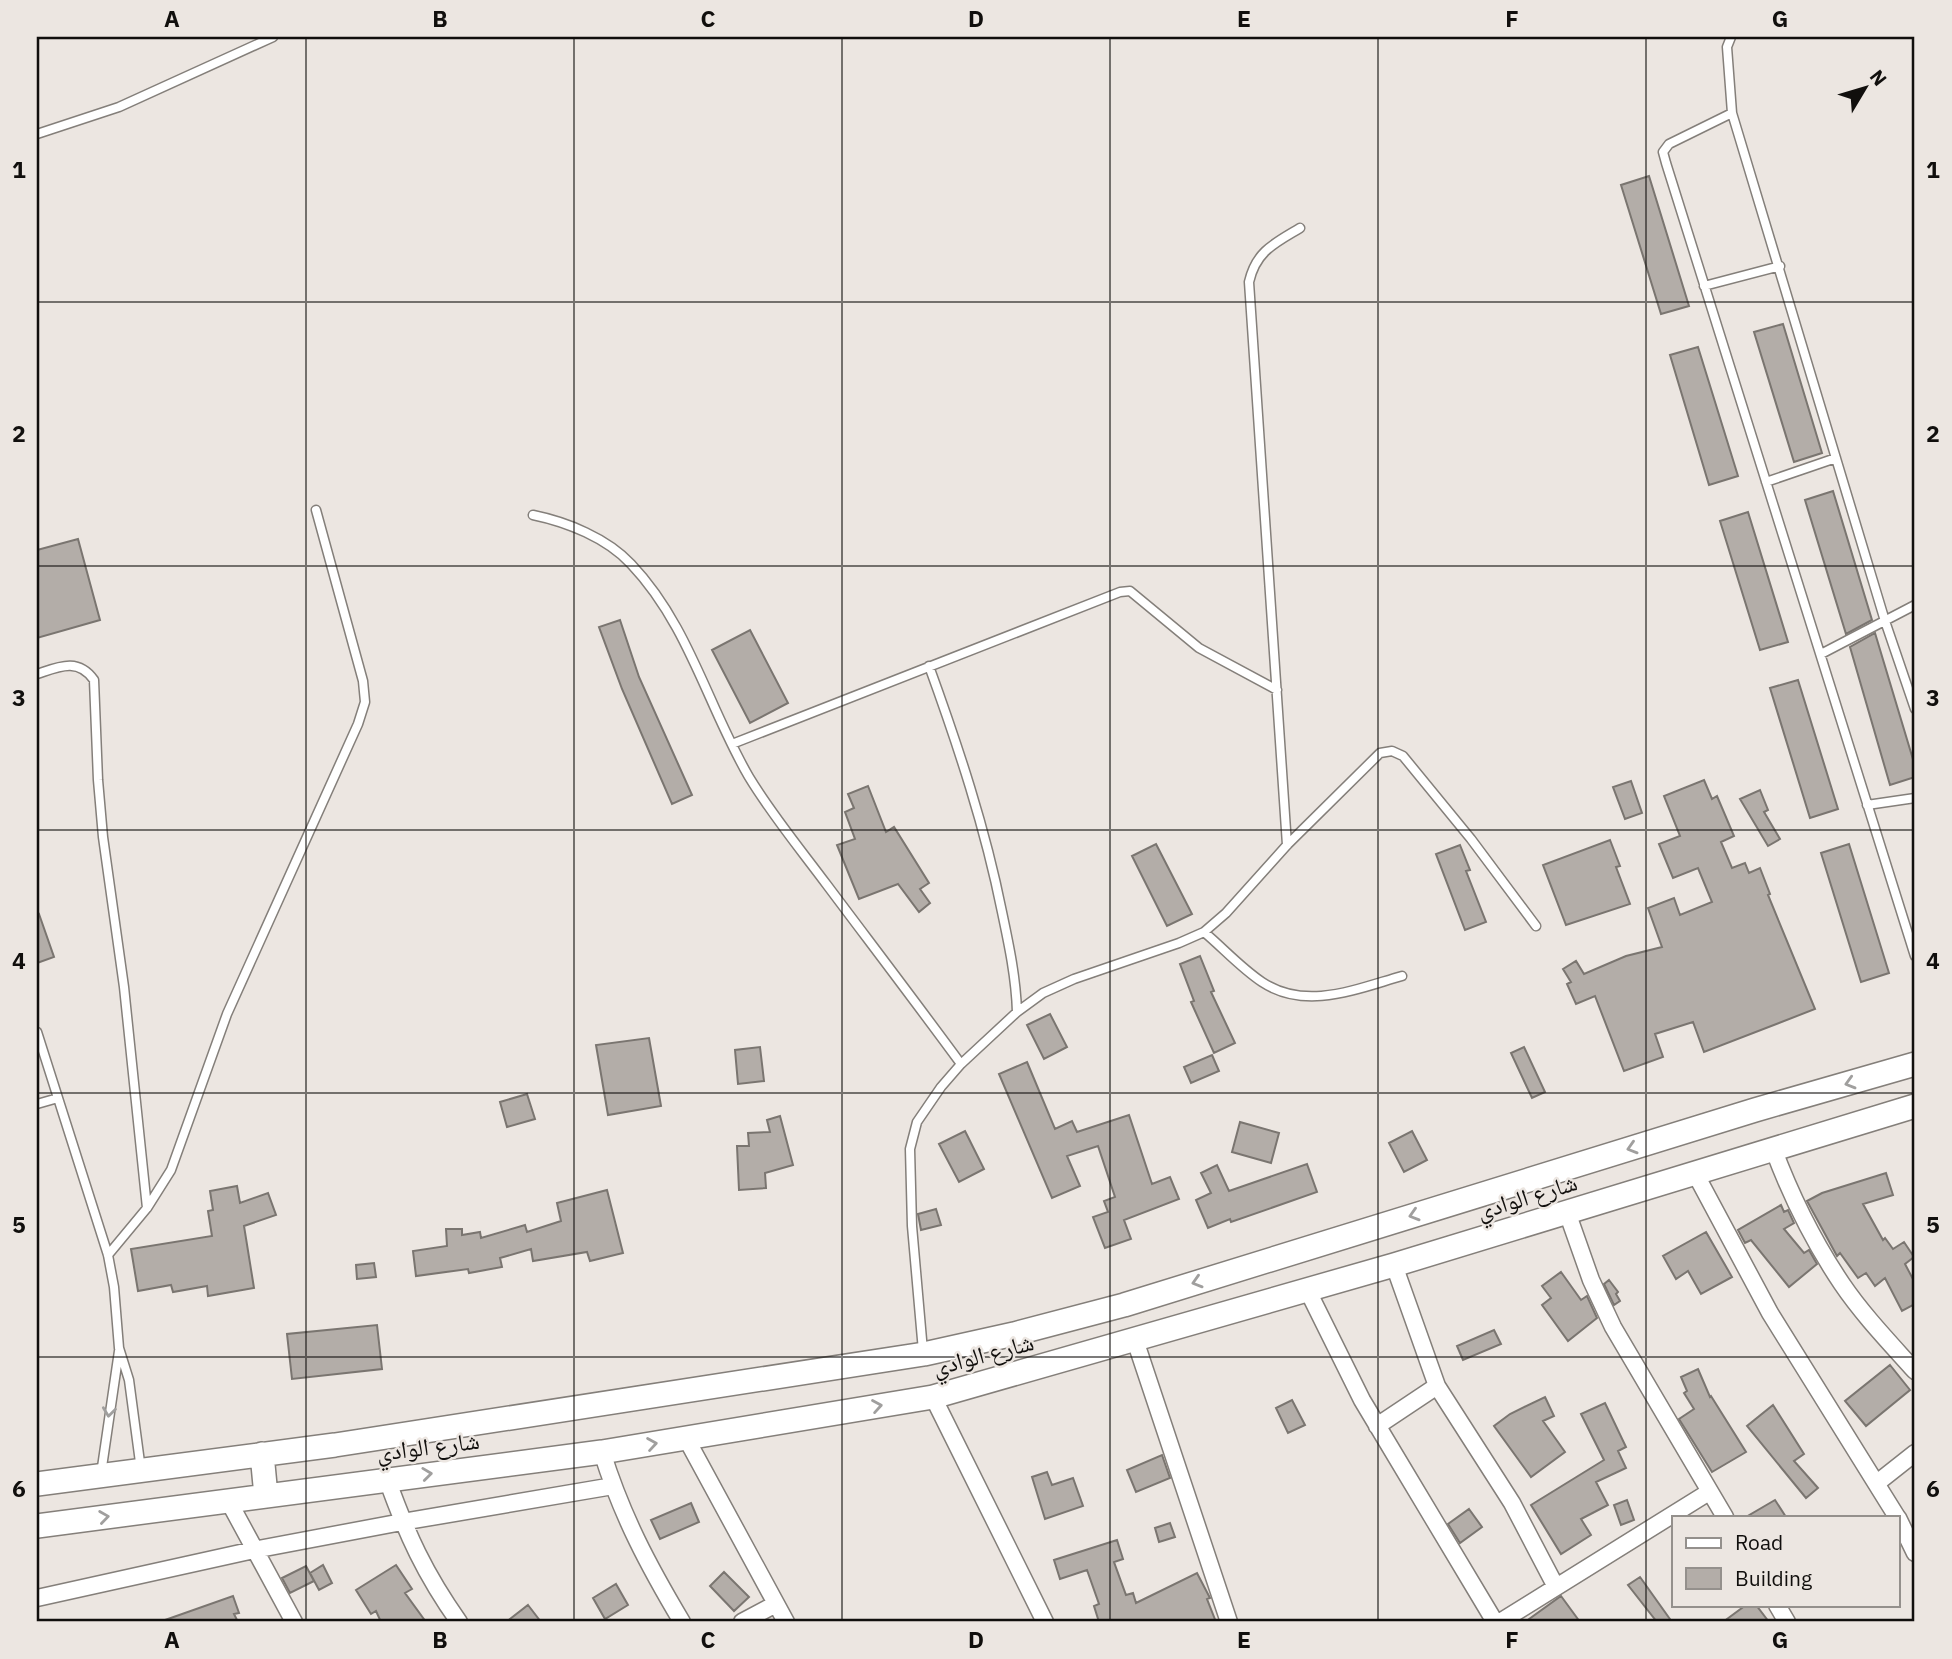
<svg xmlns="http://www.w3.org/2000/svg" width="1952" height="1659" font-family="'IBM Plex Sans','Noto Naskh Arabic',sans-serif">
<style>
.building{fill:#b3ada8;stroke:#7a7570;stroke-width:2}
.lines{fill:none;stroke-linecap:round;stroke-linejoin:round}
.lane-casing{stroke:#847f7a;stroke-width:11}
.street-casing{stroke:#847f7a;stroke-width:19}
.secondary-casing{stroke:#847f7a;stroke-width:26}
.lane{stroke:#fff;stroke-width:8}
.street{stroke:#fff;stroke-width:16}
.secondary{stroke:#fff;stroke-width:23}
.oneway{stroke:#a09f9e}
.grid{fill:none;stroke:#110f0d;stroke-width:2;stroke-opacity:0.55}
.labels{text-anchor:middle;stroke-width:5;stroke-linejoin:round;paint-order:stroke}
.street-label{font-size:24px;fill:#110f0d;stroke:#ece6e1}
.neatline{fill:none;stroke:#110f0d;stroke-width:2.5}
.grid-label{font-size:23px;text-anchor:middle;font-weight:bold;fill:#110f0d}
</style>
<rect width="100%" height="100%" fill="#ece6e1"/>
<path class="building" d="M1649 176 1689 306 1661 314 1621 185Z
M1783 324 1822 453 1794 462 1754 332Z
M1698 347 1738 476 1709 485 1670 355Z
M1833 491 1872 620 1846 634 1805 500Z
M1748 512 1788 642 1760 650 1720 521Z
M78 539 100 620 37 638V550Z
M620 620 639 677 692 795 672 804 622 689 599 627Z
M750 630 788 703 750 723 712 650Z
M1875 633 1915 766V777L1890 785 1850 647Z
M1798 680 1838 809 1810 818 1770 688Z
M1704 780 1712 799 1717 796 1734 836 1721 842 1732 868 1745 863 1749 873 1760 868 1770 894 1768 895 1815 1009 1704 1052 1693 1022 1655 1034 1663 1057 1624 1071 1595 996 1576 1004 1567 984 1571 982 1563 969 1576 961 1584 974 1626 956 1662 947 1648 908 1674 898 1680 915 1712 902 1698 868 1673 878 1659 844 1680 836 1664 796Z
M1631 781 1642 813 1625 819 1613 787Z
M868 786 886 832 894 827 929 883 920 889 930 903 919 912 898 884 859 899 837 845 855 839 845 812 854 808 848 794Z
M1760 790 1768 810 1764 812 1780 839 1768 846 1740 799Z
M1610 840 1620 866 1616 867 1630 904 1566 925 1543 865Z
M1156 844 1192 914 1167 926 1132 856Z
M1849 844 1889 973 1861 982 1821 853Z
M1460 845 1470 870 1466 871 1486 922 1465 930 1436 854Z
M39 914 54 957 37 963V915Z
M1200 956 1214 991 1211 992 1235 1043 1214 1053 1191 1002 1194 1001 1180 964Z
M1050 1014 1067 1047 1044 1059 1027 1025Z
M649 1038 661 1106 608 1115 596 1045Z
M760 1047 764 1081 738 1084 735 1050Z
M1524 1047 1545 1092 1532 1098 1511 1053Z
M1212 1055 1219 1071 1191 1083 1184 1067Z
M1027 1062 1055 1129 1072 1121 1077 1132 1129 1115 1152 1184 1170 1177 1179 1199 1124 1220 1131 1239 1105 1248 1093 1217 1108 1212 1104 1201 1115 1197 1098 1146 1067 1156 1080 1186 1052 1198 999 1074Z
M527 1094 535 1119 507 1127 500 1102Z
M780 1116 793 1165 765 1173 766 1188 739 1190 737 1146H749L748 1133 770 1132 767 1120Z
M1240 1122 1279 1133 1271 1163 1232 1152Z
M965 1131 984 1169 959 1182 939 1144Z
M1412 1131 1427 1160 1404 1172 1389 1143Z
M1307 1164 1317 1192 1231 1222 1230 1219 1208 1228 1196 1200 1211 1193 1201 1173 1217 1165 1229 1191Z
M1886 1173 1893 1195 1863 1204 1883 1240 1885 1238 1893 1249 1904 1242 1914 1257 1905 1264 1915 1283V1304L1902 1311 1885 1278 1875 1286 1866 1273 1858 1278 1840 1253 1837 1256 1807 1201 1822 1193Z
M237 1186 240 1203 268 1193 276 1215 244 1226 254 1288 208 1296 207 1286 173 1292 171 1285 138 1291 131 1249 212 1236 208 1211 213 1210 210 1191Z
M607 1190 623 1253 590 1261 587 1252 533 1261 531 1249 500 1258 502 1267 469 1273 468 1269 416 1276 413 1251 447 1246 446 1229H462V1235L480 1232 481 1238 525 1225 527 1232 561 1221 557 1203Z
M1781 1205 1784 1212 1788 1210 1794 1223 1784 1229 1804 1253 1809 1250 1817 1264 1789 1287 1751 1240 1745 1243 1738 1230Z
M936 1209 941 1225 921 1230 918 1214Z
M1706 1232 1732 1277 1701 1294 1688 1271 1676 1279 1663 1256Z
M374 1263 376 1277 357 1279 356 1265Z
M1561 1272 1581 1300 1587 1296 1597 1318 1568 1341 1542 1305 1551 1298 1542 1286Z
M1609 1280 1618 1292 1616 1294 1620 1301 1614 1305 1604 1284Z
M377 1325 382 1369 292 1379 287 1334Z
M1494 1330 1501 1344 1463 1360 1457 1346Z
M1890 1365 1910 1390 1866 1426 1845 1401Z
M1698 1369 1710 1397 1711 1396 1746 1452 1712 1472 1679 1419 1694 1409 1684 1393 1687 1391 1681 1377Z
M1545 1397 1554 1416 1543 1421 1565 1452 1531 1477 1494 1426 1510 1414Z
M1292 1400 1305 1425 1288 1433 1276 1408Z
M1605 1403 1626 1447 1618 1451 1626 1468 1596 1482 1608 1505 1581 1519 1591 1535 1561 1554 1531 1505 1604 1460 1581 1414Z
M1773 1405 1804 1454 1794 1461 1818 1488 1806 1498 1747 1426Z
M1162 1455 1170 1478 1136 1492 1127 1470Z
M1047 1472 1052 1485 1073 1478 1083 1506 1045 1519 1032 1477Z
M1627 1500 1634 1520 1621 1525 1614 1505Z
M1775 1500 1786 1517H1746Z
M691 1503 699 1522 660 1539 651 1520Z
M1469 1509 1482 1527 1460 1543 1448 1524Z
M1170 1523 1175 1537 1159 1542 1155 1528Z
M1117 1540 1123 1559 1114 1562 1126 1595 1133 1593 1136 1603 1197 1573 1210 1598 1207 1599 1216 1622H1099L1094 1606 1099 1604 1087 1570 1060 1579 1054 1560Z
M323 1565 332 1583 319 1590 310 1573Z
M396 1565 412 1589 405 1593 426 1622H381L376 1611 371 1614 356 1590Z
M306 1566 314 1581 290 1593 282 1578Z
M724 1572 749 1597 734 1611 710 1586Z
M1640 1577 1672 1622H1657L1628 1585Z
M616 1584 628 1605 605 1619 593 1598Z
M233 1596 239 1613 234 1614 238 1622H165V1620Z
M1561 1596 1580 1622H1525Z
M528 1605 541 1622H506Z
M1746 1605H1756L1769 1622H1723Z"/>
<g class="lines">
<defs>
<path id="lane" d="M1731 37 1727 47 1732 113 1885 621 1915 709
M1732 113 1669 144 1663 152 1666 163 1915 956
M37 134 119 107 273 37
M1704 286 1780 266
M1766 482 1836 458
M533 515C567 522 607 538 631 564 689 625 708 707 749 777 772 815 801 850 827 885 872 945 917 1004 961 1064
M1821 654 1915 605
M929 666C958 746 985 827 1002 912 1009 945 1016 978 1017 1012
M37 674C58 667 78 657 94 680L98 780 103 837 124 987 147 1208
M732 744 1120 592 1130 591 1199 648 1277 690
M1867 805 1915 798
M1287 845 1249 282C1256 251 1275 243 1300 228
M1204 932C1223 948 1241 968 1262 982 1306 1011 1356 989 1402 976
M37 1032 108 1255 114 1287 119 1348 129 1380 141 1470
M37 1104 58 1098
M108 1255 147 1208 171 1170 227 1014 358 724 365 702 363 681 316 510
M923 1351 912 1226 910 1149 917 1122 941 1087 961 1064 1017 1012 1043 993 1074 979 1179 943 1204 932 1226 913 1287 845 1380 753 1392 751 1403 756 1471 839 1536 926
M101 1474 119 1351"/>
<path id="street" d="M1773 1148C1791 1196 1813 1241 1842 1284 1863 1315 1890 1343 1915 1371
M1695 1173 1770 1313 1897 1517
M1567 1212 1591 1280 1613 1327 1725 1517
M1394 1265 1437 1386 1512 1503 1556 1587
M1307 1289 1362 1400 1495 1622
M1135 1340 1229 1622
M933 1397 1045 1622
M1377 1426 1437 1386
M686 1438 786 1622
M602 1452C622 1516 648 1565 682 1622
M387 1479C407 1535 425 1574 459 1622
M1877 1483 1915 1453
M228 1500 294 1622
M1898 1518 1915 1553
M37 1598 254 1550 402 1522 613 1486
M1777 1605 1787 1622
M742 1622 776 1604
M1500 1622 1709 1492"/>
<path id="secondary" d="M262 1454 266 1496
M37 1484 335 1445 924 1354 1014 1334 1124 1305 1755 1110 1915 1064
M37 1526 602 1452 933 1397 1394 1265 1915 1106"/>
</defs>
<use href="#lane" class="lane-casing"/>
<use href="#street" class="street-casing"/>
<use href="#secondary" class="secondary-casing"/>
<use href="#lane" class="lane"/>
<use href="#street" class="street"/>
<use href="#secondary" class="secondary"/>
</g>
<defs><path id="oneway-chevron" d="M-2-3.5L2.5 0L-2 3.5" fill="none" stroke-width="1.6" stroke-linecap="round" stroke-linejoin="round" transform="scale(1.75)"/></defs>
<g class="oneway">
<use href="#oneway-chevron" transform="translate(1850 1083) rotate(164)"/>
<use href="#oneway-chevron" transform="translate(1632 1148) rotate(163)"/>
<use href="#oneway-chevron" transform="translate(1414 1215) rotate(163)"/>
<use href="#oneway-chevron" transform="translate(1197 1282) rotate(163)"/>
<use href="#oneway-chevron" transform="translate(877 1406) rotate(-10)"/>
<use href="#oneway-chevron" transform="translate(109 1412) rotate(97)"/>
<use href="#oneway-chevron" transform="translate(652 1444) rotate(-9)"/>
<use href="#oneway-chevron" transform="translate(427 1474) rotate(-7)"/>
<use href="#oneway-chevron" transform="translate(104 1517) rotate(-8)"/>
</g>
<path class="grid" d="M306 37V1622M574 37V1622M842 37V1622M1110 37V1622M1378 37V1622M1646 37V1622M37 302H1915M37 566H1915M37 830H1915M37 1093H1915M37 1357H1915"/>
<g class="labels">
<g class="street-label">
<text transform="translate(1527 1197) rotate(-17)" y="8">شارع الوادي</text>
<text transform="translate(983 1355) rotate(-15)" y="8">شارع الوادي</text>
<text transform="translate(428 1447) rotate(-7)" y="8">شارع الوادي</text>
</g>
</g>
<rect width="1952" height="1659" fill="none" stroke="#ece6e1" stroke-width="77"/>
<rect x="1672" y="1516" width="228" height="91" fill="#ece6e1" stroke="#94908c" stroke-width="2"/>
<rect x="1686" y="1538" width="35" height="10" fill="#ffffff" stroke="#94908c" stroke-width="2"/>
<text x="1735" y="1550" font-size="21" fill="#110f0d">Road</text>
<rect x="1686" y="1568" width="35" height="21" fill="#b3ada8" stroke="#94908c" stroke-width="2"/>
<text x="1735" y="1586" font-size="21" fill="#110f0d">Building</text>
<g transform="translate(1865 88) rotate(52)" stroke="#ece6e1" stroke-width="5" paint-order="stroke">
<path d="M0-5L12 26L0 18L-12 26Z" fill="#110f0d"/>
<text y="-10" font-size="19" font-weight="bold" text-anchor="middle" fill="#110f0d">N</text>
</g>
<rect x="38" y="38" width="1875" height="1582" class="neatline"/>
<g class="grid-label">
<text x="172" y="27">A</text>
<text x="440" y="27">B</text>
<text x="708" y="27">C</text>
<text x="976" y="27">D</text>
<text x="1244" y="27">E</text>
<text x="1512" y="27">F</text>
<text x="1780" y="27">G</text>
<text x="19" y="178">1</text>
<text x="1933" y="178">1</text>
<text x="19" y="442">2</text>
<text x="1933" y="442">2</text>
<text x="19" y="706">3</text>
<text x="1933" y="706">3</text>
<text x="19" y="969">4</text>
<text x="1933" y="969">4</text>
<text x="19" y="1233">5</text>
<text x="1933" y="1233">5</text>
<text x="19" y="1497">6</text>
<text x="1933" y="1497">6</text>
<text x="172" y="1648">A</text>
<text x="440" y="1648">B</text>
<text x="708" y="1648">C</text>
<text x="976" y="1648">D</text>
<text x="1244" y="1648">E</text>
<text x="1512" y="1648">F</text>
<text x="1780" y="1648">G</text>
</g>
</svg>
